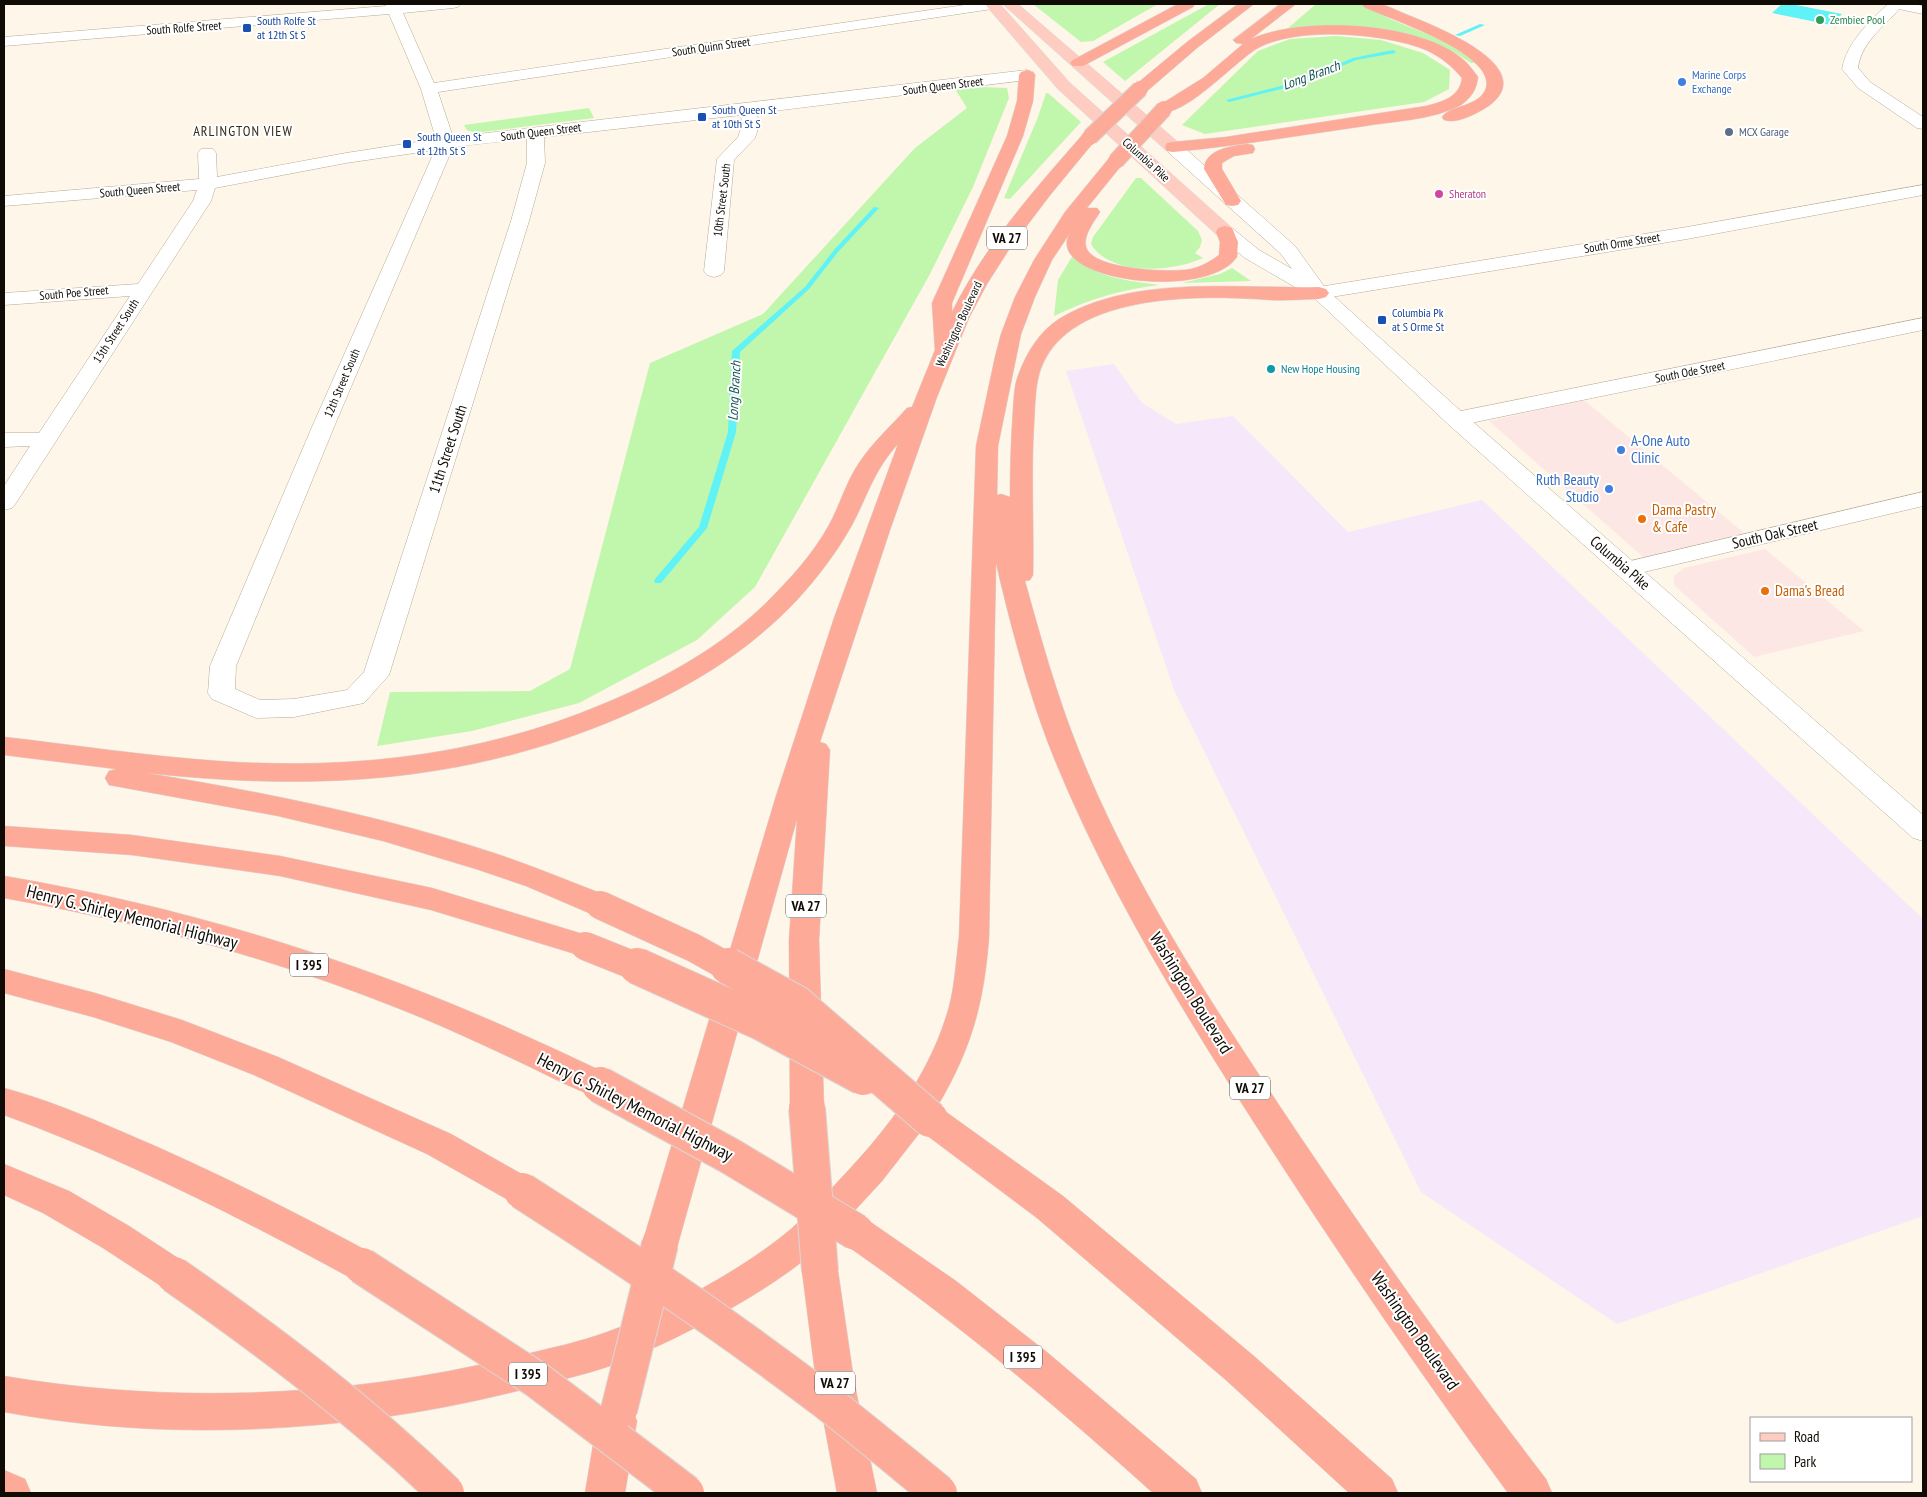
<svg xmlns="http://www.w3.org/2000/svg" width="1927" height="1497" font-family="'PT Sans Narrow',sans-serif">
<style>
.commercial{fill:#fde7e4}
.industrial{fill:#f7e7fa}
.green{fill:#c1f6ad}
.water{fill:#5ff2f6}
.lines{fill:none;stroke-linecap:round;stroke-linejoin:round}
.stream{fill:#5ff2f6;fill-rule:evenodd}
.minor-casing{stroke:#b6aa94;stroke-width:1}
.tertiary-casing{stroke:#b6aa94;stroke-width:1}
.secondary-casing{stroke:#b6aa94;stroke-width:1}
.primary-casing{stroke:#d9d8d7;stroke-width:1}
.motorway-casing{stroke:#d9d8d7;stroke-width:1}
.minor{fill:#fff;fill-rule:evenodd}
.tertiary{fill:#fff;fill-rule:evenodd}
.secondary{fill:#fff;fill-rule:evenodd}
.primary{fill:#feccc1;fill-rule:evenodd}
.motorway{fill:#feaa98;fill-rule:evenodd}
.motorway-bridge-far2-casing{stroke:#d9d8d7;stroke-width:18;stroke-linecap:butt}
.motorway-bridge-far1-casing{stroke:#d9d8d7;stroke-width:29;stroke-linecap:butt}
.motorway-bridge-casing{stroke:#d9d8d7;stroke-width:38;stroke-linecap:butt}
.motorway-bridge-far2{stroke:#feaa98;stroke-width:16}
.motorway-bridge-far1{stroke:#feaa98;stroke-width:28}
.motorway-bridge{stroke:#feaa98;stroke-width:36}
.leisure-dot{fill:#2e9e5b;stroke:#fff;stroke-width:2}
.transit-dot{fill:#1a4fb4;stroke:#fff;stroke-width:2}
.shop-dot{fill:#3f7fe0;stroke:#fff;stroke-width:2}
.service-dot{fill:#5c6f8a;stroke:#fff;stroke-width:2}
.hotel-dot{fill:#d1479c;stroke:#fff;stroke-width:2}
.culture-dot{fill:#0f9aa8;stroke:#fff;stroke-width:2}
.food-dot{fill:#e8710a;stroke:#fff;stroke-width:2}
.labels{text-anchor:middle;stroke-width:4;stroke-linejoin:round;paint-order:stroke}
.far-leisure-label{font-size:12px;fill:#27864d;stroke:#fff;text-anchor:start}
.far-transit-label{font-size:12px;fill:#164399;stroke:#fff;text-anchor:start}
.far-street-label{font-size:12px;fill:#100c05;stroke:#fff}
.far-shop-label{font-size:12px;fill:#366cbe;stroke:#fff;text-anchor:start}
.far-service-label{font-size:12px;fill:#4e5e75;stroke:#fff;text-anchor:start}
.far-hotel-label{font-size:12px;fill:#b23c85;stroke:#fff;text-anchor:start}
.far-culture-label{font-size:12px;fill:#0d838f;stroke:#fff;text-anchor:start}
.far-water-label{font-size:14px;font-style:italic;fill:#145456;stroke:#fff}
.far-neighbourhood-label{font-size:14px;letter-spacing:1px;fill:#342a17;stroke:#fff}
.shield{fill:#fff;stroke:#585550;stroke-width:1}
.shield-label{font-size:14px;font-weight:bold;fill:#100c05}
.shop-label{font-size:15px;fill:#366cbe;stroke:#fff;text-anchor:start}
.street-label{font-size:15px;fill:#100c05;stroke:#fff}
.food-label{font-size:15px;fill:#c56008;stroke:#fff;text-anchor:start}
.near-street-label{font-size:18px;fill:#100c05;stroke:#fff}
</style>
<rect width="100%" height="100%" fill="#fef6e8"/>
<path class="commercial" d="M1584 400 1744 533 1643 557 1489 421Z
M1765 549 1864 631 1754 657 1674 585V576L1684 568Z"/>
<path class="industrial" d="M1114 364 1142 403 1176 424 1233 416 1348 532 1482 500 1923 919V1216L1617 1324 1421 1192 1174 690 1066 371Z"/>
<path class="green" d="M1033 4H1158L1093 41 1081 42Z
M1209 4H1220L1125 81 1103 62Z
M1316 4H1362L1390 19 1459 47 1479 63H1471L1454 52 1421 39 1287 29Z
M1336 36 1381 40 1423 53 1450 70 1449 89 1424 102 1205 134 1182 125 1258 51 1290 39Z
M981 87 1007 88 1009 98 973 187 930 274 755 587 697 640 579 703 472 731 377 746 390 692 530 691 570 669 650 363 763 314 915 148 967 108 955 89Z
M1046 93H1048L1081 122 1010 199 1004 198 1038 117Z
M589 108 594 118 475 133 467 130 464 125Z
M1136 178H1141L1198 231 1202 240 1200 247 1195 253 1203 258C1173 272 1111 277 1091 244L1093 237Z
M1073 255C1093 278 1131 281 1159 285 1120 290 1089 299 1054 316L1058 280Z
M1232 268 1251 281 1182 283 1220 274Z"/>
<path class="water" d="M1782 4H1791L1842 14 1831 25 1772 13Z"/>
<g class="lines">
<path class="stream" d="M1480 24 1485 25 1460 36 1455 35Z
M1393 50 1396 52 1395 53 1356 60 1297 85 1229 102 1226 100 1293 83 1353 58Z
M874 207 879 208 838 252 809 289 740 352 736 432 707 528 661 583H655L654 581 655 579 699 527 728 432 732 351 805 287 834 250Z"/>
<defs>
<path id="minor" d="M386 4H460L458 7 453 8 403 13 434 83 971 4 999 5 997 8 992 9 438 92 453 137 1027 70 1033 72 1035 75 1033 78 1027 80 757 113 759 126 755 138 734 160 724 271 721 275 714 277 707 275 704 271 717 159 738 137 742 126 741 115 544 137 545 163 529 221 389 675 364 703 294 717 256 718 212 699 208 693 210 666 312 427 435 150 346 163 215 188 211 201 16 503 12 508 4 510V486L30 446 4 447V433H39L130 296 4 305V293L138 284 193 201 197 190 4 206V196L199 179 198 153 201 149H213L216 153 217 177 346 153 436 139 421 89 389 14 4 46V37L386 6ZM527 139V163L511 221 364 672 347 690 294 699 260 700 235 689 236 666 334 427 453 147Z
M1887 4H1914L1923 6V14L1889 7Z
M1923 318V330L1456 426 1448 424 1445 419 1448 414 1456 412Z
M1923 492V506L1627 576 1618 574 1615 569 1618 564Z"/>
<path id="tertiary" d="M1888 4H1903C1887 26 1862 39 1858 68L1870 82 1923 117V129L1917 128 1858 88 1842 69C1847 42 1869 22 1888 4Z
M1923 185V195L1687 239 1319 299 1312 297 1309 293 1312 289 1319 287 1687 227Z"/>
<path id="secondary" d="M1173 142 1179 143 1295 246 1326 289 1464 414 1923 815V841L1913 838 1448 424 1309 293 1302 291 1245 258 1218 236 1216 232 1218 228 1225 226 1232 228 1259 250 1292 269 1281 254 1167 151 1165 147 1167 143Z"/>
<path id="primary" d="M985 4H1000L1070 83 1232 228 1234 232 1232 236 1225 238 1218 236 1058 89Z
M1003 4H1018L1179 143 1181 147 1179 151H1167Z"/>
<path id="motorway" d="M1178 4H1195L1193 7 1083 66H1073L1070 63 1073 60Z
M1238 4H1254L1197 48 1146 92H1134L1132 89 1134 86 1187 42Z
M1280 4H1296L1251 39C1302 16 1416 22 1460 57 1467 62 1473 70 1478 77 1477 89 1471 98 1461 105 1433 120 1395 121 1365 126 1301 135 1237 146 1173 152L1167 151 1165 147 1167 143 1173 142 1226 137 1426 106C1442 102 1460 97 1462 78 1452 66 1441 57 1426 50 1385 33 1298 26 1258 48 1236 60 1184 119 1158 112L1156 109 1158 106 1203 78 1243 44 1236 43 1233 40Z
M1362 4C1367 4 1375 3 1381 4 1391 7 1402 13 1413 17 1441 29 1546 70 1484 109 1473 115 1457 124 1444 120L1442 117C1450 105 1480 107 1486 88 1496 53 1389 19 1364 7Z
M1027 70 1033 72 1035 75 1033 101 1023 136 952 303V312C985 245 1036 188 1084 133H1096L1098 137 1051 194 1010 248 987 284 969 318 937 397 890 530 820 742 826 744 830 750 819 940 824 1108 819 1118 807 1122 795 1118 790 1108 789 940 797 819 678 1244 673 1255 660 1260 647 1255 642 1244 776 796 834 618 898 444C873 472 869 493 852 525 837 552 818 577 797 600 747 653 688 688 621 717 465 784 313 791 146 773 264 792 383 816 497 854 536 867 573 883 611 897L615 905 611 913 600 916 589 913 526 886 476 869 383 841 278 816 109 785 105 778 109 771 116 769 4 755V737C75 745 146 756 218 761 350 770 480 756 603 704 663 679 720 648 767 602 790 579 813 554 829 525 840 505 846 482 859 463 872 443 891 426 907 408L912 407 935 350 932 303 1007 136 1017 101 1019 75 1021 72Z
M1247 144 1253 145 1255 149 1253 153 1234 156 1222 163V169L1241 201 1238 205 1232 206 1226 205 1204 169C1205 149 1232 146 1247 144Z
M1116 156 1122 157 1125 161 1087 208H1097L1100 212C1094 222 1083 235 1086 247 1092 270 1172 273 1191 269 1201 267 1211 261 1219 255L1220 242 1216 232 1218 228 1225 226 1232 228 1238 242 1237 257C1206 302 1042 280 1070 233L1052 260 1035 297 1021 334 998 446 997 495 1001 494 1010 497C1010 468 1011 439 1013 410 1014 398 1014 384 1019 373 1027 352 1040 331 1059 319 1133 274 1237 289 1319 287L1326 289 1329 293 1326 297 1319 299C1303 299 1286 301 1270 300 1201 295 1058 291 1038 379 1035 393 1035 409 1034 424 1031 474 1034 525 1033 575L1030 580 1025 581C1041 639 1057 696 1079 751 1127 872 1198 982 1269 1090 1357 1223 1449 1353 1546 1479L1552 1493H1508C1426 1382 1348 1268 1273 1152 1191 1025 1109 895 1052 753 1028 692 1011 627 996 563L989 937C984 1004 971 1050 937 1107L942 1109 1063 1196 1255 1357 1392 1479 1398 1493H1349L1227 1381 1037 1218 921 1131 882 1181 846 1220 856 1217 869 1221 956 1281 1048 1353 1196 1479 1202 1493H1153C1054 1404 953 1319 843 1243L838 1232 841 1226C811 1259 773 1284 735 1306 695 1329 653 1350 610 1366 584 1375 556 1381 529 1388 360 1432 176 1444 4 1412V1376C175 1405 354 1397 522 1355 551 1348 580 1342 607 1332 668 1310 742 1270 791 1229 810 1212 827 1193 845 1174 890 1126 931 1072 949 1007 955 984 956 960 959 937L976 446 995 357 1001 334 1015 297 1034 260 1065 212 1110 157Z
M4 826 132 835 280 856 432 888 596 938 600 946 596 954 585 957 431 910 280 876 132 855 4 846Z
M4 876C146 900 287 939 422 992 486 1017 549 1046 612 1076L617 1085 612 1094 600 1098C575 1090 551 1077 528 1066 486 1046 443 1026 400 1009 272 958 139 922 4 898Z
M4 969 95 993 182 1020 278 1057 451 1134 534 1181 540 1191 534 1201 522 1206 510 1201 427 1154 254 1075 171 1042 93 1017 4 993Z
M4 1088C45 1099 86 1116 125 1133 210 1169 293 1211 375 1255L380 1266 375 1277 362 1282 349 1277C237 1216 124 1159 4 1115Z
M4 1164 69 1191 129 1226 187 1264 192 1275 187 1286 174 1291 161 1286 103 1248 43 1213 4 1195Z
M820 1255 833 1260 838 1271 854 1381 877 1493H837L816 1381 802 1271 807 1260Z
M617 1403 631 1408 637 1421 625 1493H585L597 1421 603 1408Z
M4 1470 25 1479 31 1493H4Z"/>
</defs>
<use href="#minor" class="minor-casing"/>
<use href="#tertiary" class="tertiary-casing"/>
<use href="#secondary" class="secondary-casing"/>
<use href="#primary" class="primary-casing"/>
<use href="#motorway" class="motorway-casing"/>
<use href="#minor" class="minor"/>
<use href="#tertiary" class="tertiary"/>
<use href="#secondary" class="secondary"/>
<use href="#primary" class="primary"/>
<use href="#motorway" class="motorway"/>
<defs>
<path id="motorway-bridge-far2" d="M1090 137 1140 89
M1116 161 1164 109"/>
<path id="motorway-bridge-far1" d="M600 905 694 948 730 968
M585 946 640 968"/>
<path id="motorway-bridge" d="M637 966 761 1022 863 1077
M728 966 797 1004 930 1119
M600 1085 730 1156 856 1232
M807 1108 820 1271
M522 1191C625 1257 727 1326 824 1400 863 1430 901 1462 939 1493
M362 1266 537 1380 686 1493
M174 1275C270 1342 362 1411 446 1493
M619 1410 660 1244"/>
</defs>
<use href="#motorway-bridge-far2" class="motorway-bridge-far2-casing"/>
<use href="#motorway-bridge-far1" class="motorway-bridge-far1-casing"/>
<use href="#motorway-bridge" class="motorway-bridge-casing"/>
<use href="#motorway-bridge-far2" class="motorway-bridge-far2"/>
<use href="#motorway-bridge-far1" class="motorway-bridge-far1"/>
<use href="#motorway-bridge" class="motorway-bridge"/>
</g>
<circle class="leisure-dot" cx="1820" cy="20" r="5"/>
<g class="transit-dot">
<rect x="242" y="23" width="10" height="10" rx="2.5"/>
<rect x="697" y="112" width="10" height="10" rx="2.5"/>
<rect x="402" y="139" width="10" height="10" rx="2.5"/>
<rect x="1377" y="315" width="10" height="10" rx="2.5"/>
</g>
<g class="shop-dot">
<circle cx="1682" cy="82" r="5"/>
<circle cx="1621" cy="450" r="5"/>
<circle cx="1609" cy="489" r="5"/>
</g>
<circle class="service-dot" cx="1729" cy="132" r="5"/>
<circle class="hotel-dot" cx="1439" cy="194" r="5"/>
<circle class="culture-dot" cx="1271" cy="369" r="5"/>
<g class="food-dot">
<circle cx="1642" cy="519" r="5"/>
<circle cx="1765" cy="591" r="5"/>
</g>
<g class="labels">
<g class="far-leisure-label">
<text x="1830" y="24">Zembiec Pool</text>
</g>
<g class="far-transit-label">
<text x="257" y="25">South Rolfe St<tspan x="257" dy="14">at 12th St S</tspan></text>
<text x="712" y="114">South Queen St<tspan x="712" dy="14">at 10th St S</tspan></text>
<text x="417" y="141">South Queen St<tspan x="417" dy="14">at 12th St S</tspan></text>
<text x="1392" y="317">Columbia Pk<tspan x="1392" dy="14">at S Orme St</tspan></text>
</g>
<g class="far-street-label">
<text transform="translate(184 28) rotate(-4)" y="4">South Rolfe Street</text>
<text transform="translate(711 47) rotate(-8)" y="4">South Quinn Street</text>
<text transform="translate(943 86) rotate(-7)" y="4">South Queen Street</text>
<text transform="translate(541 132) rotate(-7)" y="4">South Queen Street</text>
<text transform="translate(1146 160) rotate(42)" y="4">Columbia Pike</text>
<text transform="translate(140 190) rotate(-5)" y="4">South Queen Street</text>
<text transform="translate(722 200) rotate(-83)" y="4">10th Street South</text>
<text transform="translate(1622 243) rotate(-9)" y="4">South Orme Street</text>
<text transform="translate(74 293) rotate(-5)" y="4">South Poe Street</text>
<text transform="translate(959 324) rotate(-65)" y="4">Washington Boulevard</text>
<text transform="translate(116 331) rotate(-57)" y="4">13th Street South</text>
<text transform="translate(1690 372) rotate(-11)" y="4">South Ode Street</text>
<text transform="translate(342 383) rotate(-67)" y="4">12th Street South</text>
</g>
<g class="far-shop-label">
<text x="1692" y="79">Marine Corps<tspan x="1692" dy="14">Exchange</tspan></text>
</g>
<g class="far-service-label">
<text x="1739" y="136">MCX Garage</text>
</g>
<g class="far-hotel-label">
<text x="1449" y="198">Sheraton</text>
</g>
<g class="far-culture-label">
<text x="1281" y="373">New Hope Housing</text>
</g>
<g class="far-water-label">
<text transform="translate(1311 75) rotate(-20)" y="5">Long Branch</text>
<text transform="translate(734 391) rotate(-87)" y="5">Long Branch</text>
</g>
<g class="far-neighbourhood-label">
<text x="243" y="136">ARLINGTON VIEW</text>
</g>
<g class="shield">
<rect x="987" y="226.5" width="40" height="23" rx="4"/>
<rect x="786" y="894.5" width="40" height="23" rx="4"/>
<rect x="290" y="953.5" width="38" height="23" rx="4"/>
<rect x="1230" y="1076.5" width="40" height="23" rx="4"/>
<rect x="1004" y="1345.5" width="38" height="23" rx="4"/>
<rect x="509" y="1362.5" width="38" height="23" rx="4"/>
<rect x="815" y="1371.5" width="40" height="23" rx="4"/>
</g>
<g class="shield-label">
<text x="1007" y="243">VA 27</text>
<text x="806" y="911">VA 27</text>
<text x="309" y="970">I 395</text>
<text x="1250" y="1093">VA 27</text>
<text x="1023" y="1362">I 395</text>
<text x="528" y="1379">I 395</text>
<text x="835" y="1388">VA 27</text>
</g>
<g class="shop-label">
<text x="1631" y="446">A-One Auto<tspan x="1631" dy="17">Clinic</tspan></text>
<text x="1599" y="485" text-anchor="end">Ruth Beauty<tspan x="1599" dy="17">Studio</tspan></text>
</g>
<g class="street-label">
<text transform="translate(448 449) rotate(-72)" y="5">11th Street South</text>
<text transform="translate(1775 534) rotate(-13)" y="5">South Oak Street</text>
<text transform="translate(1620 563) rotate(41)" y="5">Columbia Pike</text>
</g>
<g class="food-label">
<text x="1652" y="515">Dama Pastry<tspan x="1652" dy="17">&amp; Cafe</tspan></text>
<text x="1775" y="596">Dama's Bread</text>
</g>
<g class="near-street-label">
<text transform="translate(132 917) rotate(14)" y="6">Henry G. Shirley Memorial Highway</text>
<text transform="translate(1191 993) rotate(58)" y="6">Washington Boulevard</text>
<text transform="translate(635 1107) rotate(27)" y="6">Henry G. Shirley Memorial Highway</text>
<text transform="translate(1415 1331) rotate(55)" y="6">Washington Boulevard</text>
</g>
</g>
<rect width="1927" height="1497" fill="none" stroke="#100c05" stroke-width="10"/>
<rect x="1750" y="1417" width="162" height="65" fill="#ffffff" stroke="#9f9e9b"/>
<rect x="1760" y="1433" width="25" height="8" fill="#feccc1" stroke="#9f9e9b"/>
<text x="1794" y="1442" font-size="15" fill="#100c05">Road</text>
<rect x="1760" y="1454" width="25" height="15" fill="#c1f6ad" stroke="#9f9e9b"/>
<text x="1794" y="1467" font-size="15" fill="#100c05">Park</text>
</svg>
